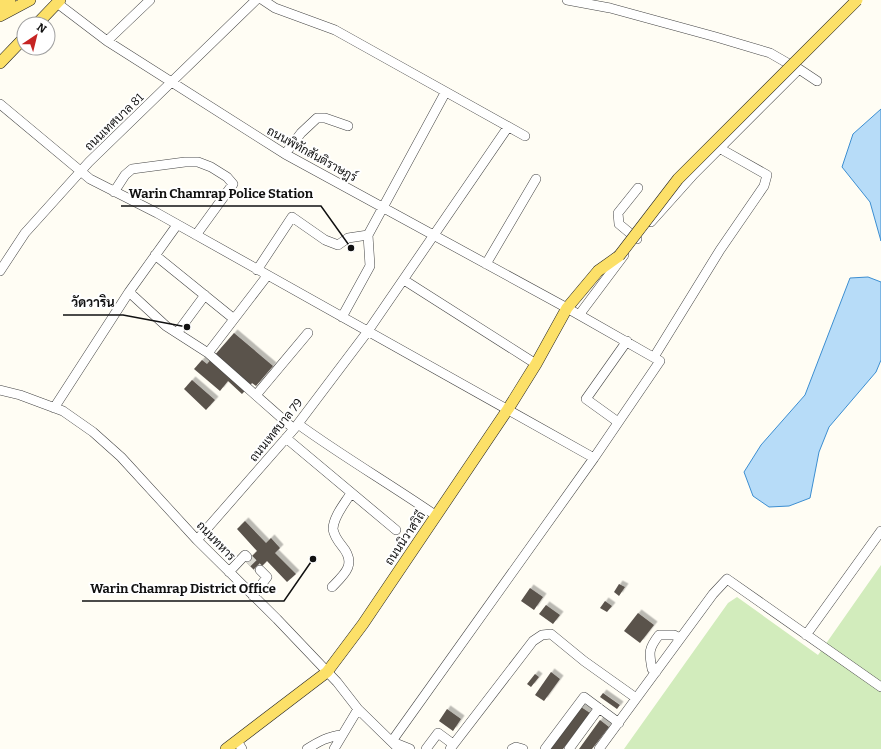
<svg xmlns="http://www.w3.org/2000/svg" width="881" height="749" font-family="Bitter,Sarabun,serif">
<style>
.green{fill:#d2ecbc}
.water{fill:#b7dcf8;stroke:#3c8ed1}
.building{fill:#5a524c;filter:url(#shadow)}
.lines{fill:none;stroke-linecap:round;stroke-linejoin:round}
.minor-tunnel{stroke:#dbdad2;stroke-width:9;stroke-dasharray:9 4.5;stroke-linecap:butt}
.minor-casing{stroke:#444;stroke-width:10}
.major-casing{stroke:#222;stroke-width:12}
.minor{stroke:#fff;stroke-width:9}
.major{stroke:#fce068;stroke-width:11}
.major-bridge-casing{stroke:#222;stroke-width:12;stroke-linecap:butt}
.major-bridge{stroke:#fce068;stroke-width:11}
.labels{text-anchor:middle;stroke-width:4;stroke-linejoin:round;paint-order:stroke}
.street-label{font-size:12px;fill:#111;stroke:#fff}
.leader{fill:none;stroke:#111;stroke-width:1.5}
.callout-dot{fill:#111;stroke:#fff;stroke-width:1.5}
.callout-label{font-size:13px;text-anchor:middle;font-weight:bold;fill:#111;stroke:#fff;stroke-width:4;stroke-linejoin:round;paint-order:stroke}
</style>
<defs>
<filter id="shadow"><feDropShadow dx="3.5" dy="-3.5" stdDeviation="0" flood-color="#0004"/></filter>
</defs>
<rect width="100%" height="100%" fill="#fffdf4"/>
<path class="green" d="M881 565V749H624L728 603 737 597 818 655Z"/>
<path class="water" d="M881 109V241L870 202 842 167 853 134Z
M868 277 881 282V360L876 372 829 427 819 452 810 498 789 506 769 507 753 496 744 472 761 445 805 395 850 278Z"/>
<path class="building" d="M234 333 273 366 256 386 252 383 242 394 228 381 220 391 194 369 202 360 207 364Z
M192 380 215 400 206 410 184 389Z
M245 521 266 543 271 538 280 548 275 553 296 574 287 582 267 561 256 572 246 562 257 551 237 529Z
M619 584 625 587 619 596 614 592Z
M530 588 543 597 534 610 521 601Z
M605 601 612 606 607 612 600 608Z
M546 605 560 615 553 624 539 614Z
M638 613 654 625 640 643 624 631Z
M551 672 560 679 544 701 535 695Z
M535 674 539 677 531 687 527 684Z
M603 693 620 705 617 709 600 697Z
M581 707 590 713 563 749H550Z
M447 709 461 719 453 731 439 721Z
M600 720 609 727 592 749H579Z"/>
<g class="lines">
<path class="minor-tunnel" d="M247 557 260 570"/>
<defs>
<path id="minor" d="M263 0 275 8 335 30 525 136
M567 0 610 8 716 37 770 53 796 68
M57 3 107 41 285 154 567 308 660 361 594 458 392 741
M107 41 150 0
M0 104 90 179 157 213 594 458
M285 154 301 133 317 118H325L348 126
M114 192 125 175 132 169 185 162H198L211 167 227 177 233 184 196 235
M651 222 694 174 799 69 817 81
M637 239 619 224 618 213 638 188
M155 255 234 319
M486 264 536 179
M257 270 292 217 325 240 338 245 348 238 368 235
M0 271 25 233 89 162 256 0
M267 276 208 353 294 429
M404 280 536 364
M129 292 177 225
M579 315 624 255
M342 317 370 266 368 235 445 93
M177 333 205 295
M654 357 720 250 764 186 767 175 721 149
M0 390 20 395 63 411 93 432 121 457 197 540 277 619 337 682 358 709 399 749
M256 395 308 333
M54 408 129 292 166 326 208 353
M618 422 586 399 627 341
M298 424C342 456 390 484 435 515
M286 438 396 530
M197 540 294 429 368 331 508 127
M229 572 245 555 247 557
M332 587C345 574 357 564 342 546 338 541 334 536 333 529 333 517 345 503 351 493
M253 596 267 577 260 570
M806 635 881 531
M656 672 652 669C649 653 648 649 659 635H674L680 638
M237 741 242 749
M395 743 410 749
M307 749C318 742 328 736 342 735
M334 749 358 709
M426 749 438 733 453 744
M450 749 533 641 542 635 551 634 584 661 636 698
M512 749 516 747 523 749
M545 749 584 697 619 723
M569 749 599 708
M599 749 713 594 727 579 881 687"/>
<path id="major" d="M0 6 10 0
M0 16 30 0
M37 24 60 0
M0 63 24 38
M226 749 327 672 363 624 508 409 536 364 567 308 598 271 619 256"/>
</defs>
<use href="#minor" class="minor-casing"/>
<use href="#major" class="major-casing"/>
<use href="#minor" class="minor"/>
<use href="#major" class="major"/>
<defs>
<path id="major-bridge" d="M619 256 678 179 857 0"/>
</defs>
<use href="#major-bridge" class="major-bridge-casing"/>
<use href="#major-bridge" class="major-bridge"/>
</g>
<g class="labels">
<g class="street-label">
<text transform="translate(114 122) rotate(-44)" y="4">ถนนเทศบาล 81</text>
<text transform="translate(312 154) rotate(29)" y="4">ถนนพิทักสันติราษฎร์</text>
<text transform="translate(276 430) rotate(-51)" y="4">ถนนเทศบาล 79</text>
<text transform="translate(405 538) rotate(-56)" y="4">ถนนนิวาสวิถี</text>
<text transform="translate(216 541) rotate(46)" y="4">ถนนทหาร</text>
</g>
</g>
<path class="leader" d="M351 248L321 206H121M187 327L123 315H63M313 559L284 601H82"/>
<g class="callout-dot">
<circle cx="351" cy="248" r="4"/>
<circle cx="187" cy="327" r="4"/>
<circle cx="313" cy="559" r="4"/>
</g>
<g class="callout-label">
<text x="221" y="198">Warin Chamrap Police Station</text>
<text x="93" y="307">วัดวาริน</text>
<text x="183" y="593">Warin Chamrap District Office</text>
</g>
<g transform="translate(36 36) rotate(35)"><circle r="19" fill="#ffffff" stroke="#a0a0a0"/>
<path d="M0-3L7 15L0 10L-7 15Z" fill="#c62423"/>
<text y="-6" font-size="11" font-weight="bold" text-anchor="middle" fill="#111111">N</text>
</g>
</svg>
